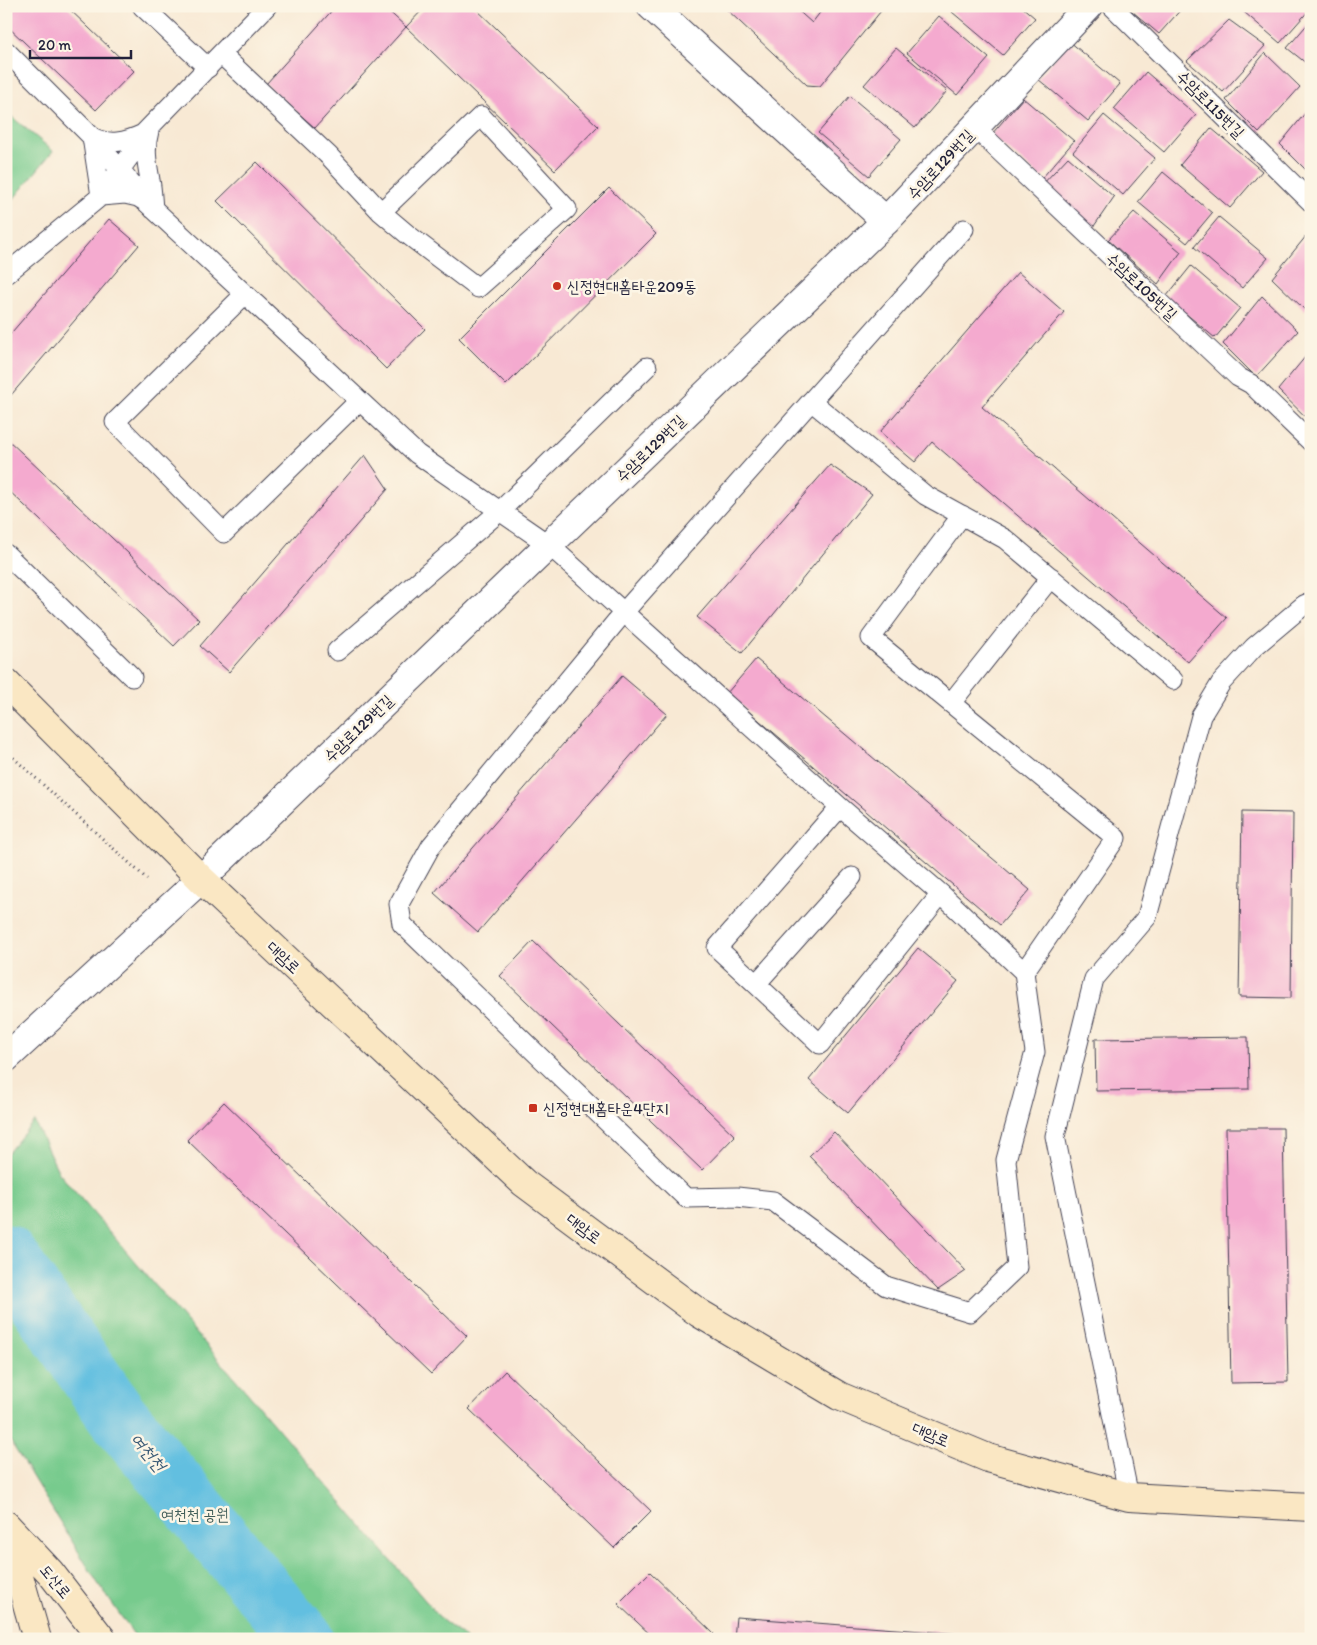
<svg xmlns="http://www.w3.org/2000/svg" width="1317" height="1645" font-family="Itim,'Poor Story',sans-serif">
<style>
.green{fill:#77cb8d;stroke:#4c7664}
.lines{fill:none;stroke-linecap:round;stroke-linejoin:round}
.river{stroke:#62bfe0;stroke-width:61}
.building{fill:#f4aacf}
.lane-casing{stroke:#424052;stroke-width:21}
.street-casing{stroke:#424052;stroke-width:30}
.secondary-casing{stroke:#424052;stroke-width:30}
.path{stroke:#424052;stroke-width:3;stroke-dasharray:1 4;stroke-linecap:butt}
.lane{stroke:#fff;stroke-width:19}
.street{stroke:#fff;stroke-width:28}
.secondary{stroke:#fae7c3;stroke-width:28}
.poi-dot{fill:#c8321e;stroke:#fcf5e5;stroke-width:2}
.labels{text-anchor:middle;stroke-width:5;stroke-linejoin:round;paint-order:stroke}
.street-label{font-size:16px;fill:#22223b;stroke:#fcf5e5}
.poi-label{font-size:16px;fill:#22223b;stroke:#fcf5e5;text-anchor:start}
.park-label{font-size:16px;fill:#405d58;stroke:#fcf5e5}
.water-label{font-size:18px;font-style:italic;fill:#385975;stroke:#fcf5e5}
</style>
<rect width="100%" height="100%" fill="#fcf5e5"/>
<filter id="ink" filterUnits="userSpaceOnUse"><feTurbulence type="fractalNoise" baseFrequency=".02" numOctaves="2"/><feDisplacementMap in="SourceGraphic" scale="10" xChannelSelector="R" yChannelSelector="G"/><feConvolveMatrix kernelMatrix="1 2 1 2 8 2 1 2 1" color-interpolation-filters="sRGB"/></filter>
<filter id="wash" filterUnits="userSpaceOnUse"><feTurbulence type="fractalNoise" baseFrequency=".0096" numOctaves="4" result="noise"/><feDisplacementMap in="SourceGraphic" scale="20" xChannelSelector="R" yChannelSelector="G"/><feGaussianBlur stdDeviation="1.12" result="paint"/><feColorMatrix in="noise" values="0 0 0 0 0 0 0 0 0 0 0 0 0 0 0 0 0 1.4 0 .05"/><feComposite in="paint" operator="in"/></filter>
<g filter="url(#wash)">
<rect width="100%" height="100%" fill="#f8e9d4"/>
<path class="green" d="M6 112 53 151 6 208Z
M34 1121 59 1173 442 1620 467 1639H137L97 1582 6 1434V1155Z"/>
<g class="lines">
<path class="river" d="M6 1255 117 1415 303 1639"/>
</g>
<g id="blocks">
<path class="building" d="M6 6H66L134 71 96 110 6 25Z
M336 6H383L406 27 315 128 266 84Z
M426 6H473L598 126 555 170 406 27Z
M723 6H793L812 23 825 6H885L820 86 807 85Z
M957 6H1021L1035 18 1003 55 952 12Z
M1126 6H1184L1159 34Z
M1237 6H1311V8L1280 43Z
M939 16 989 58 957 95 907 53Z
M1229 20 1265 46 1223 92 1187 61Z
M1311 20V67L1287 48Z
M1069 41 1120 84 1088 121 1038 79Z
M896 48 947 91 915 128 864 85Z
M1265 53 1300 87 1259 133 1226 100Z
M1146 72 1196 115 1164 152 1114 109Z
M850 96 901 139 869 176 818 133Z
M1023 98 1074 141 1042 178 991 135Z
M1311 106V175L1280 144Z
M1104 115 1155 158 1123 195 1073 152Z
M1211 128 1262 171 1230 208 1180 165Z
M1068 157 1114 197 1092 229 1041 186Z
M257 162 425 329 386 369 217 201Z
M1163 172 1212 213 1187 243 1138 202Z
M609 188 656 234 506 385 459 338Z
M1134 212 1181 252 1158 284 1108 240Z
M1219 217 1268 258 1242 288 1194 247Z
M109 219 139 245 6 401V339Z
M1311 230V304L1305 310 1272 278Z
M1191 266 1240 308 1215 338 1166 297Z
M1018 272 1064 312 982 407 1227 618 1188 662 932 442 915 462 880 432Z
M1262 296 1298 331 1256 377 1223 344Z
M1311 350V422L1278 390Z
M6 438 199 620 174 646 6 488Z
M365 455 388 489 229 672 200 646Z
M830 465 872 494 742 653 697 617Z
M756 659 1030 890 1000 925 727 693Z
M622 676 667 714 478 932 434 893Z
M1242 812 1293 813 1291 998 1239 997Z
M533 941 735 1136 702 1170 500 976Z
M918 948 958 981 848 1113 809 1080Z
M1248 1037 1249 1089 1096 1091 1095 1039Z
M224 1102 467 1336 431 1374 187 1140Z
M1226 1128H1283L1288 1382 1231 1383Z
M834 1132 966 1271 938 1290 809 1156Z
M505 1371 651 1511 614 1548 469 1409Z
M650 1572 714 1634 709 1639H655L618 1604Z
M736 1617 1002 1637V1639H734Z"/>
</g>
</g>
<g filter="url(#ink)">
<use href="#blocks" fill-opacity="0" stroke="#424052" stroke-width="1"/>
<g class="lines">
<defs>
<path id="lane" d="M142 6 208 68
M1112 6 1311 202
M6 51 92 137 145 199
M221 54 329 156 381 212 407 234 478 288 567 209 481 116 381 212
M974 127 1238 377 1251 384 1311 442
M149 131C144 149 147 163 150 180 152 190 152 199 153 209
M92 137C109 146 126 142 143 134L267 6
M92 137 101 196
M113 179 147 133
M6 274 101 196 125 194 138 197 146 202 417 454 549 545 840 807 941 894 1024 972 1035 1052 1006 1160 1017 1267 970 1312 886 1286 773 1201 737 1197 686 1198 402 924 399 904 431 846 624 612 964 229
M245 294 115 422 224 533 359 401
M811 401 925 495 1005 539 1173 680
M962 515 871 638 1116 838 1024 972
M6 554 132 677
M337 651 500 511 647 367
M951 703 1051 577
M840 807 717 948 756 984 852 877
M756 984 820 1044 941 894
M1129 1497 1055 1136 1094 979 1147 917 1201 716 1221 683 1254 647 1304 605 1311 602"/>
<path id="street" d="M651 6 886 221
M6 1058 201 879 886 221 1089 6"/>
<path id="secondary" d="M6 683 201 879 524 1183 699 1313 839 1396 988 1458 1129 1497 1311 1507
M6 1525 50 1572 102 1639
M6 1530 37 1639"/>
</defs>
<use href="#lane" class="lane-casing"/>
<use href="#street" class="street-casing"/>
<use href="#secondary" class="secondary-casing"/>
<path class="path" d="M6 751 147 879"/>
<use href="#lane" class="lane"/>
<use href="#street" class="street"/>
<use href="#secondary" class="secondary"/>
</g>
</g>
<g class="poi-dot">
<circle cx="557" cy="286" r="5"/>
<rect x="528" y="1103" width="10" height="10" rx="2.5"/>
</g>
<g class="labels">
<g class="street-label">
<text transform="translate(1211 104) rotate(45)" y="6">수암로115번길</text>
<text transform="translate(940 164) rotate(-47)" y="6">수암로129번길</text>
<text transform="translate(1142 286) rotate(43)" y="6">수암로105번길</text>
<text transform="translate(650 448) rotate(-44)" y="6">수암로129번길</text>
<text transform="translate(358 728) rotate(-44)" y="6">수암로129번길</text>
<text transform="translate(284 957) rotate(43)" y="6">대암로</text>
<text transform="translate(584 1228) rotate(37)" y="6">대암로</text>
<text transform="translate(931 1434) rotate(23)" y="6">대암로</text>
<text transform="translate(56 1581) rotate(50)" y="6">도산로</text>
</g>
<g class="poi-label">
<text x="567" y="292">신정현대홈타운209동</text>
<text x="543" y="1114">신정현대홈타운4단지</text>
</g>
<g class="park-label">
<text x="195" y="1520">여천천 공원</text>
</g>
<g class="water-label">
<text transform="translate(148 1452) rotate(50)" y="6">여천천</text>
</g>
</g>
<rect width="1317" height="1645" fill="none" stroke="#fcf5e5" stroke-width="25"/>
<path d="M30 50v8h101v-8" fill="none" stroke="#22223b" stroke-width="2.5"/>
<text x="38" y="50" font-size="15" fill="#22223b" stroke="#fcf5e5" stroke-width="4" paint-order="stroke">20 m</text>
</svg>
